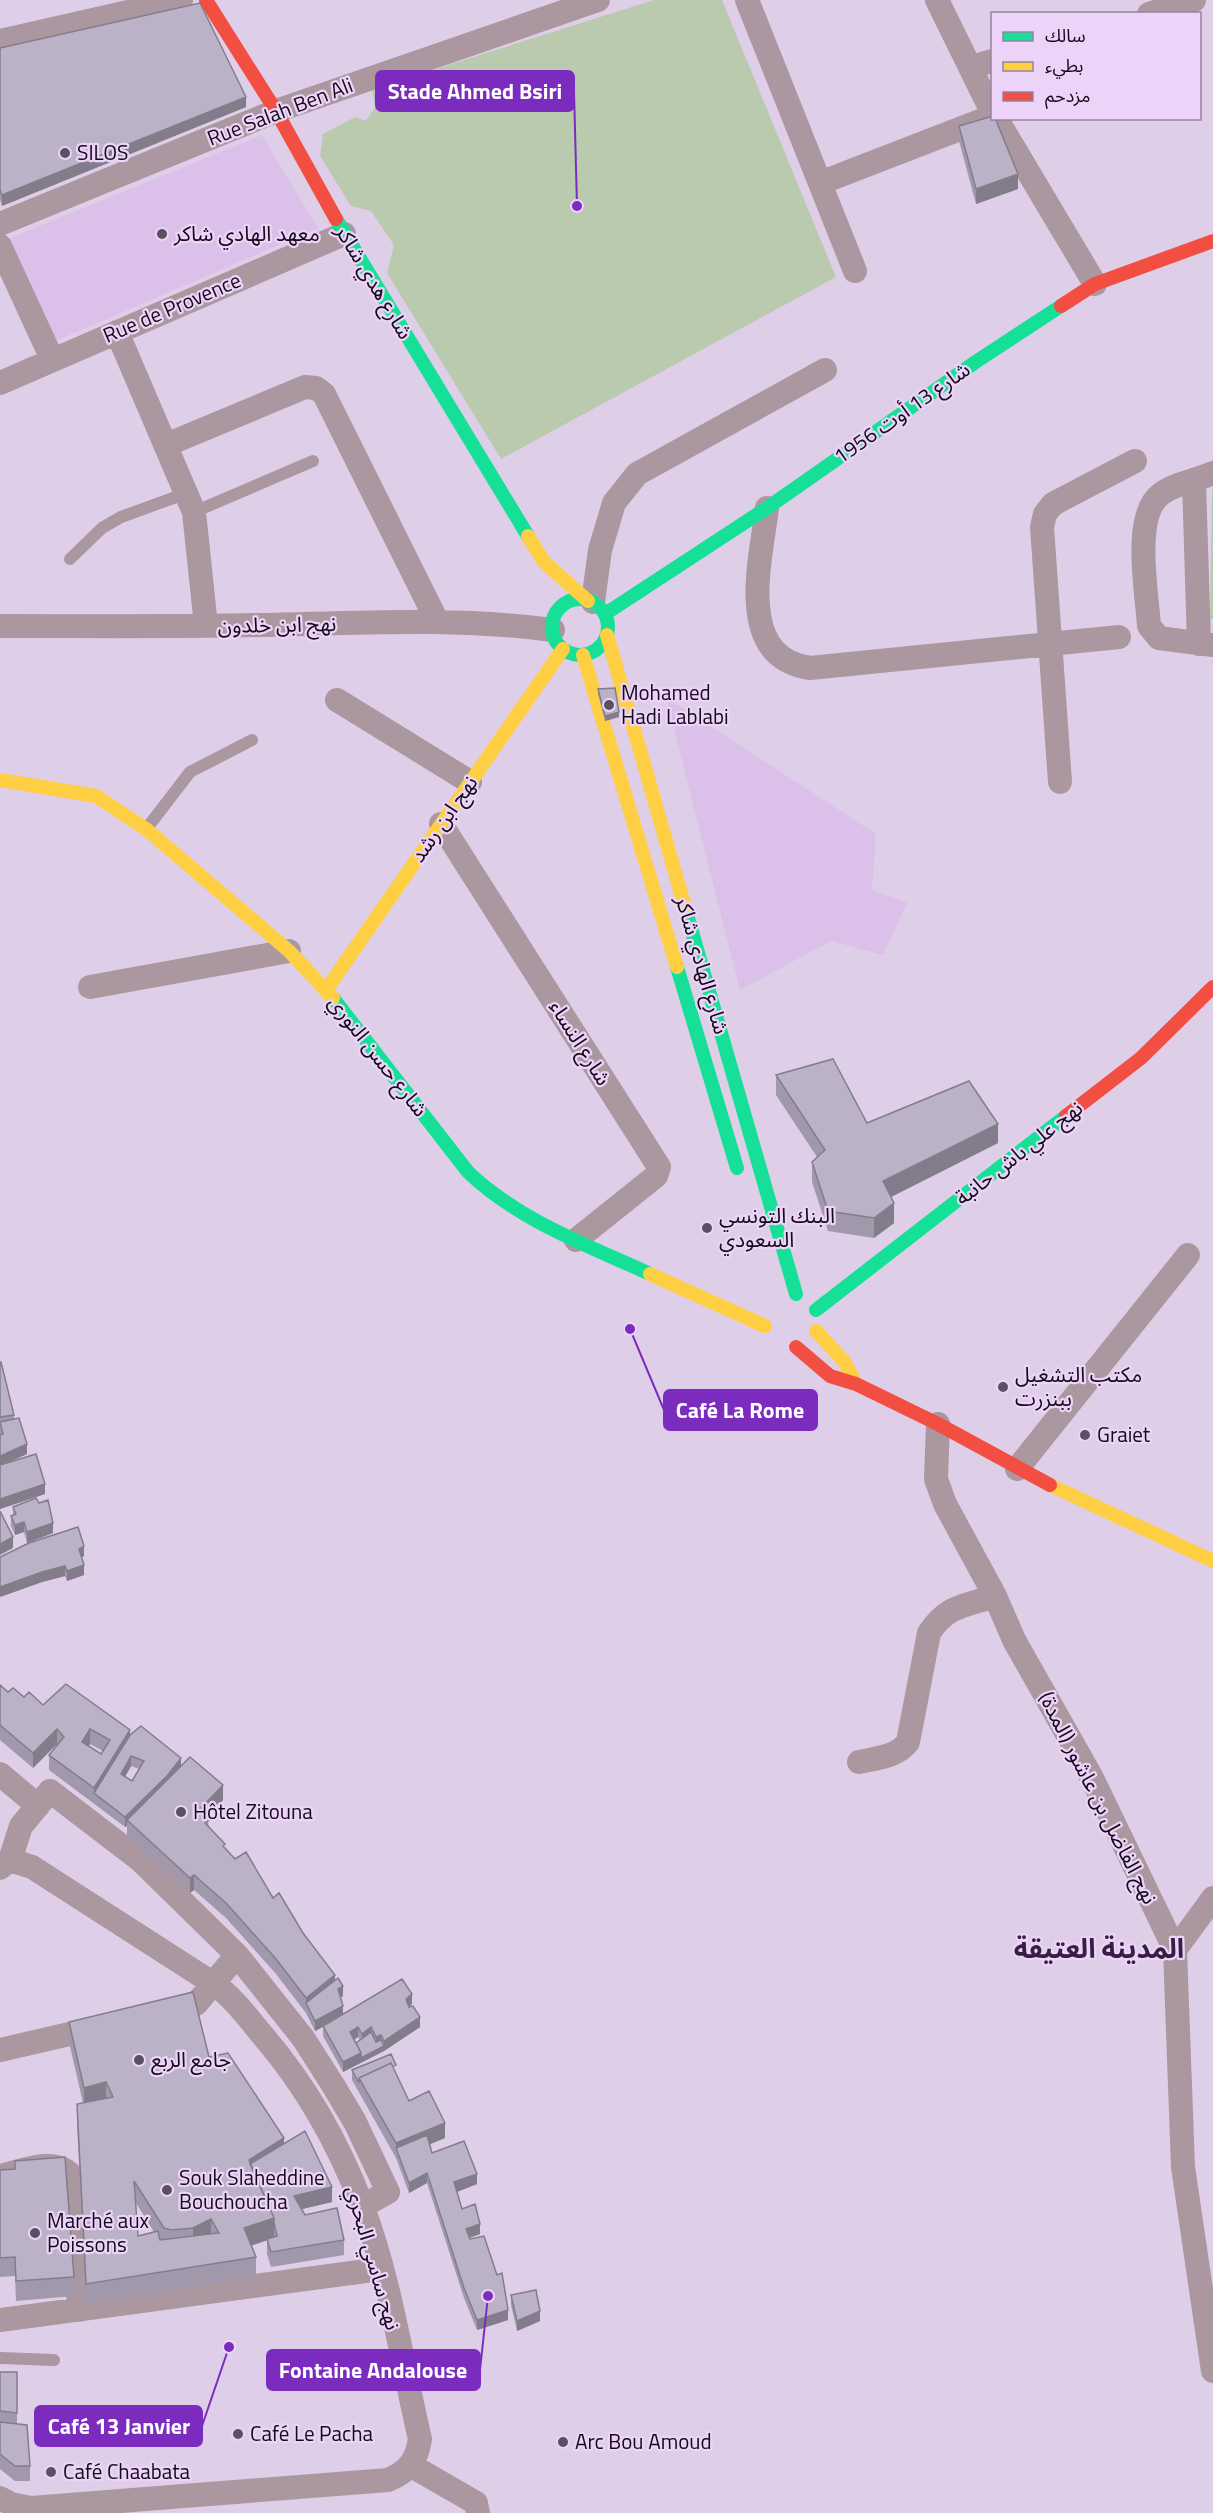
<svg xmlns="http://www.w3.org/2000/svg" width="1213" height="2513" font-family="'Titillium Web','Noto Sans Arabic',sans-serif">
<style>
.built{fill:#dbc1ea}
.green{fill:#bacaae}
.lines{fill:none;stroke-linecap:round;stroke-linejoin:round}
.lane{stroke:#ab979f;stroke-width:12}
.street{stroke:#ab979f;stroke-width:24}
.fast{stroke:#16e098;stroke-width:14}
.slow{stroke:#ffcf43;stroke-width:14}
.jam{stroke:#f24e42;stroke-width:14}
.wall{fill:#a199ab;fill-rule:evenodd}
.shaded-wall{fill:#837d8b}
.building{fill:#bbb2c7;stroke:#837d8b;stroke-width:1.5;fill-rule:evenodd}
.poi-dot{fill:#5c4f62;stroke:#ecd4f9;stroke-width:2}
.labels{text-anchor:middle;stroke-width:4.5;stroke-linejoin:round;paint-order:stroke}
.street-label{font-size:21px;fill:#150a1a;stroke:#ecd4f9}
.poi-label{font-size:21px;fill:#150a1a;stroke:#ecd4f9;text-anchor:start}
.district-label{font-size:27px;font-weight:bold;fill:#371e43;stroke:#ecd4f9}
.leader{fill:none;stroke:#7b2cbf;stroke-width:2}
.callout-dot{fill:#7b2cbf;stroke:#ecd4f9;stroke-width:2}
.callout{fill:#7b2cbf;stroke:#7b2cbf;stroke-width:2}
.callout-label{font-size:22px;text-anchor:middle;font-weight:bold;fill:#fff}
</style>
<rect width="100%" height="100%" fill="#dfcee8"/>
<path class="built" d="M262 135 318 228 51 343 5 240Z
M666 697 876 834 872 890 907 903 883 955 831 941 740 990Z"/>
<path class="green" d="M654 0H722L836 277 501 459 387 273 394 245 371 211 351 206 320 156 323 134 355 117 366 121 375 107 372 89Z
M1212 489H1213V619H1210Z"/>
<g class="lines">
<path class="lane" d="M194 512 313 461
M70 559 102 528 121 517 187 493
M147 828 190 772 252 740
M0 2358 54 2360"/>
<path class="street" d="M747 0 855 271
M937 0 992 112
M1149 14 1194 0
M0 41 181 0
M971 67 992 61
M996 118 1095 284
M820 183 988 118
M0 224 276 111 598 0
M0 246 52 359
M117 332 194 512 206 626
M0 383 344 234
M166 445 305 387 316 388 324 394 437 621
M1213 473C1197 480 1174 484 1161 494 1132 515 1147 593 1149 626L1159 638 1213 645
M1194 481 1199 644
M767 508C761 560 734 657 810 668L1119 637
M593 602 600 550 614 503 637 474 825 370
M0 626C87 626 174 627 261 625 358 623 456 617 553 630
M337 700 470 782
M1060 782 1042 527 1045 514 1053 504 1135 461
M441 824 659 1167 656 1176 576 1240
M90 987 289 951
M938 1424 936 1479 945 1504 995 1596 1014 1640 1092 1778 1175 1950 1183 2167 1213 2371
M1017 1469 1188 1255
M859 1762C876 1758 897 1757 908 1742L929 1633C947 1605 965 1606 995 1596
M0 1774 38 1806
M10 1860 21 1826 50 1791 140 1860 237 1955 303 2038 333 2085 355 2122 388 2192 363 2206
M0 1868 10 1860 32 1867 214 1984C234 1998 248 2018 264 2037 306 2086 339 2145 362 2205 390 2278 402 2363 420 2439 417 2460 408 2472 388 2480L31 2508 11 2504 0 2498
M1175 1950 1213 1898
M166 2011 196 2004 237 1955
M0 2050 100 2027
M0 2176C22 2171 55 2156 72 2176L79 2310
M0 2320 381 2269
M410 2465 476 2503 478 2513"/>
<path class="fast" d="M336 219 528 536
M552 627a28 28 0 1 1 56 0a28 28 0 1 1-56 0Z
M605 614 767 508 977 361 1061 306
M686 911 796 1294
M677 967 737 1168
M333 998 468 1172C518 1220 587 1245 650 1274
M816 1310 1066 1116"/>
<path class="slow" d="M528 536 544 562 588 601
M607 635 686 911
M583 655 677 967
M0 780 96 796 146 829 289 951 333 998
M326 990 563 649
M650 1274 765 1326
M816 1331 844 1361 854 1380
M1050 1485 1213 1561"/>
<path class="jam" d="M206 0 276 111 336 219
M1061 306 1095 284 1213 241
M1066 1116 1141 1058 1213 987
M796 1347 830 1376 856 1384 938 1424 1050 1485"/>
</g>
<path class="wall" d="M0 48 246 107 2 206 0 200Z
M959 126 1018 189 976 204 959 141Z
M598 689 619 717 605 721 598 694Z
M776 1075 867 1123 998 1143 891 1197 894 1223 874 1238 828 1231 812 1182V1162L817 1157 776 1095Z
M0 1362 14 1415V1419L27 1454 3 1465 45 1494 0 1509Z
M13 1507 53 1533 27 1543 24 1532 15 1535 11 1526V1516L13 1515Z
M84 1556 81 1557 84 1575 67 1581 65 1576 42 1582 0 1597Z
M0 1685 8 1692 24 1697 43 1705 130 1735 181 1766 223 1800 207 1817 209 1827 225 1849 273 1898 303 1933 335 1980 343 1996 340 1998 343 2014 412 2004 409 2007 420 2027 384 2051 343 2072 323 2036V2027L315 2031 306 2013 276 1974 226 1918 194 1890 190 1893 127 1835V1826L125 1827 49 1770V1755L57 1744 33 1768 0 1740ZM90 1744 103 1751 101 1754 89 1746ZM131 1766 139 1769 132 1781 125 1777ZM358 2037 360 2040 356 2043 354 2040Z
M69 2022 209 2057 284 2143 332 2202 302 2209 305 2215 344 2240V2255L271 2267 267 2254V2240L251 2245 256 2257V2277L86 2304 77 2124V2104L83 2103 69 2042ZM136 2203 154 2232 138 2236Z
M352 2070 409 2101 445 2138 430 2144 432 2153 477 2184 457 2192 462 2209 480 2234 469 2238 508 2320 477 2330 464 2298 427 2183 409 2193 396 2158 352 2080Z
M15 2161 74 2277V2296L16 2301 15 2276 0 2277V2170L15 2169Z
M511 2295 540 2321 517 2331 511 2305Z
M0 2372H17V2424L30 2466V2481H15L0 2469Z"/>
<path class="shaded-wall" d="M246 97V107L2 206V195Z
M1018 174V189L976 204V189Z
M619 712V717L605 721V716Z
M998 1124V1143L883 1201V1181Z
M894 1203V1223L874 1238V1218Z
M27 1444V1454L0 1466V1456Z
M45 1484V1494L0 1509V1499Z
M24 1522V1532L15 1535V1525Z
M53 1523V1533L27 1543V1532Z
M13 1537V1548L0 1555V1544Z
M84 1546V1556L79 1559V1549Z
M84 1565V1575L67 1581V1571Z
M65 1566V1576L42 1582 0 1597V1587L42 1572Z
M57 1729V1744L33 1768V1753Z
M90 1729V1744L82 1757V1742Z
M130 1730V1745L94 1793V1788Z
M131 1756V1766L121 1784V1774Z
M181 1758V1768L127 1820V1826L125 1827V1817Z
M223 1785V1800L200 1824V1809Z
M194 1875V1890L190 1893V1878Z
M335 1975V1990L306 2003V1998Z
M343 1986V1996L338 1999V1989Z
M412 1994V2004L406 2009V1999Z
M343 2006V2016L315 2031V2021Z
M420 2017V2027L384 2051 343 2072V2062L361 2053 384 2046V2041Z
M358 2027V2037L350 2042V2032Z
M371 2027V2037L362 2044V2034Z
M381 2035V2045L376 2047V2037Z
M106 2082V2102L84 2107V2088Z
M445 2123V2138L399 2157 396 2148V2143Z
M284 2138V2158L254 2176 249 2160Z
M427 2173V2183L409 2193V2183Z
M477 2174V2184L454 2193V2182Z
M332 2187V2202L294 2211V2196Z
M274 2218V2238L244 2248V2228Z
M211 2219V2239L193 2248V2228Z
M480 2224V2234L466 2239V2229Z
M508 2310V2320L477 2330V2320Z
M540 2311V2321L517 2331V2321Z"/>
<path class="building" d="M200 3 246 97 2 195 0 190V48Z
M993 116V118H995L1018 174 976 189 959 126Z
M615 688 619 712 605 716 598 689Z
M833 1059 867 1123 969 1081 998 1124 883 1181 894 1203 874 1218 828 1211 812 1162 825 1150 776 1075Z
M0 1362H1L14 1415 0 1417Z
M19 1418 27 1444 0 1456V1435L3 1434 0 1422Z
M36 1454 45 1484 0 1499V1465Z
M36 1498 39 1503 48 1500 53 1523 27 1532 24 1522 15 1525 11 1516 16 1514 13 1507Z
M0 1511 13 1537 0 1544Z
M78 1527 84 1546 79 1549 84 1565 67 1571 65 1566 42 1572 0 1587V1557L29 1543Z
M66 1684 130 1730 94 1788 49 1755 64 1737 57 1729 33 1753 0 1725V1685L8 1692 13 1688 24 1697 29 1692 43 1705ZM90 1729 110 1740 101 1754 82 1742Z
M141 1726 181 1758 167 1776 125 1817 94 1793 130 1735ZM131 1756 144 1761 132 1781 121 1774Z
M190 1757 223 1785 200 1809 209 1820 205 1823 225 1844 223 1846 235 1859 246 1852 273 1898 279 1893 303 1933 335 1975 306 1998 276 1959 226 1903 194 1875 190 1878 127 1820Z
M338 1978 343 1986 338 1989 343 2006 315 2021 306 2003Z
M402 1979 412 1994 406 1999 409 2007 413 2006 420 2017 384 2041 381 2035 376 2037 371 2027 362 2034 358 2027 350 2032 361 2053 343 2062 323 2026Z
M193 1992 209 2057 228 2053 284 2138 249 2160 274 2218 244 2228 256 2257 86 2284 77 2104 113 2097 106 2082 84 2088 69 2022ZM134 2181 164 2228 171 2230 193 2228 211 2219 219 2233 160 2240 158 2231 138 2236Z
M371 2032 376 2042 381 2040 384 2046 361 2058V2053L356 2043Z
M391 2054 396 2065 393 2067 391 2063 359 2078V2083L352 2070Z
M391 2063 409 2101 429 2091 445 2123 396 2143 359 2078Z
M305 2131 332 2187 294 2196 305 2215 337 2208 344 2240 271 2252 267 2239 277 2236 274 2223V2218L250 2164Z
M427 2135 432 2153 464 2141 477 2174 454 2182 462 2209 475 2204 480 2224 466 2229 470 2239 484 2236 497 2275 502 2273 508 2310 477 2320 464 2288 427 2173 409 2183 396 2148Z
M65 2157 74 2277 16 2281 15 2257 0 2258V2170L15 2169V2161Z
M536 2290 540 2311 517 2321 511 2295Z
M0 2372H17V2413L0 2411Z
M0 2422 27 2425 30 2466H15L0 2454Z"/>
<g class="poi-dot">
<circle cx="65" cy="153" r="6"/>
<circle cx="162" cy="234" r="6"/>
<circle cx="609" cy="705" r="6"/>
<circle cx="707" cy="1228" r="6"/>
<circle cx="1003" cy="1387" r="6"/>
<circle cx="1085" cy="1435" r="6"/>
<circle cx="181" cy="1812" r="6"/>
<circle cx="139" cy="2060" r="6"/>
<circle cx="167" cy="2190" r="6"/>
<circle cx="35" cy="2233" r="6"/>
<circle cx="238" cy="2434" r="6"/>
<circle cx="563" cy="2442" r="6"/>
<circle cx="51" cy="2472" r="6"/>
</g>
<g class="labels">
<g class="street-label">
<text transform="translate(280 112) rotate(-21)" y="7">Rue Salah Ben Ali</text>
<text transform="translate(374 282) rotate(59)" y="7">شارع هدي شاكر</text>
<text transform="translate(172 308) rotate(-23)" y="7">Rue de Provence</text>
<text transform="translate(902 413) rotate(-35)" y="7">شارع 13 أوت 1956</text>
<text transform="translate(277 625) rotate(-1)" y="7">نهج ابن خلدون</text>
<text transform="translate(444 819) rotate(-55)" y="7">نهج ابن رشد</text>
<text transform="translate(702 965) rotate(74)" y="7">شارع الهادي شاكر</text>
<text transform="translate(580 1043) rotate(58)" y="7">شارع النساء</text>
<text transform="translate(378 1056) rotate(52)" y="7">شارع حسن النوري</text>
<text transform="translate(1019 1153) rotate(-38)" y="7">نهج علي باش حانبة</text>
<text transform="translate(1098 1798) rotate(63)" y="7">نهج الفاضل بن عاشور (المدة)</text>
<text transform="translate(373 2258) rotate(74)" y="7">نهج ساسي البحري</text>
</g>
<g class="poi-label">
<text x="77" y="160">SILOS</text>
<text x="174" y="241">معهد الهادي شاكر</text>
<text x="621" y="700">Mohamed<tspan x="621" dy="24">Hadi Lablabi</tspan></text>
<text x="719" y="1223">البنك التونسي<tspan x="719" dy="24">السعودي</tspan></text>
<text x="1015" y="1382">مكتب التشغيل<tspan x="1015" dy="24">ببنزرت</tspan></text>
<text x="1097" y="1442">Graiet</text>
<text x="193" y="1819">Hôtel Zitouna</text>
<text x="151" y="2067">جامع الربع</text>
<text x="179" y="2185">Souk Slaheddine<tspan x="179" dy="24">Bouchoucha</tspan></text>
<text x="47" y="2228">Marché aux<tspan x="47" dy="24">Poissons</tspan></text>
<text x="250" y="2441">Café Le Pacha</text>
<text x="575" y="2449">Arc Bou Amoud</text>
<text x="63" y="2479">Café Chaabata</text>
</g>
<g class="district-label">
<text x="1099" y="1958">المدينة العتيقة</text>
</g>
</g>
<path class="leader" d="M577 206L574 91M630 1329L664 1410M488 2296L480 2370M229 2347L202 2426"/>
<g class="callout-dot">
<circle cx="577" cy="206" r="6"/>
<circle cx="630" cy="1329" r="6"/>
<circle cx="488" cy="2296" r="6"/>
<circle cx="229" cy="2347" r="6"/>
</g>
<g class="callout">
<rect x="376" y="71" width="198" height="40" rx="6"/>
<rect x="664" y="1390" width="153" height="40" rx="6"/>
<rect x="267" y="2350" width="213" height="40" rx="6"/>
<rect x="35" y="2406" width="167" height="40" rx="6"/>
</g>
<g class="callout-label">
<text x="475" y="99">Stade Ahmed Bsiri</text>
<text x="740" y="1418">Café La Rome</text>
<text x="373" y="2378">Fontaine Andalouse</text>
<text x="119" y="2434">Café 13 Janvier</text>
</g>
<rect x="991" y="12" width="210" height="108" fill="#ecd4f9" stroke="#9683a0" stroke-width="1.5"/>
<rect x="1003" y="32" width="30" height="9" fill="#16e098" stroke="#9683a0" stroke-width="1.5"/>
<text x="1045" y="42" font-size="18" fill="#150a1a">سالك</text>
<rect x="1003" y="62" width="30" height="9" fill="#ffcf43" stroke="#9683a0" stroke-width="1.5"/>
<text x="1045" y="72" font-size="18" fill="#150a1a">بطيء</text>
<rect x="1003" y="92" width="30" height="9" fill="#f24e42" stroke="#9683a0" stroke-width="1.5"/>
<text x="1045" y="102" font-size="18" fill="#150a1a">مزدحم</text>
</svg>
